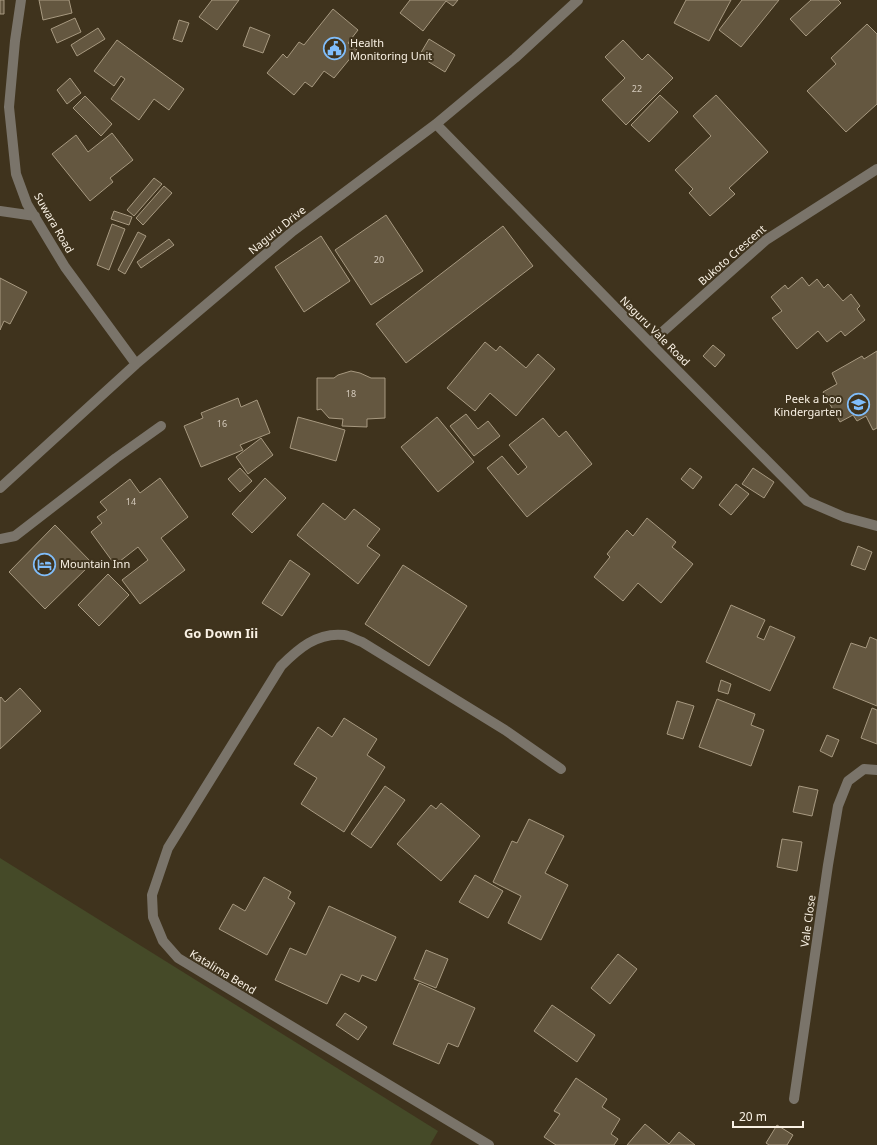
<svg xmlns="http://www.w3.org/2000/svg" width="877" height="1145" font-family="'Noto Sans',sans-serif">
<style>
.green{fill:#454a28}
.building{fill:#645740;stroke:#a79980}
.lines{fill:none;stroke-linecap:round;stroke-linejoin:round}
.minor{stroke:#7a746a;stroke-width:10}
.labels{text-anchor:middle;stroke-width:4;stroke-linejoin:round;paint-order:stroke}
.number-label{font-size:9px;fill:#d4cabb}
.poi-label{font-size:11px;fill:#f9f1e4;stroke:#3f331d;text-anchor:start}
.street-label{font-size:11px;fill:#f9f1e4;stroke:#3f331d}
.quarter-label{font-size:13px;font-weight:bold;fill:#f9f1e4;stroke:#3f331d}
</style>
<rect width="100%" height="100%" fill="#3f331d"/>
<path class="green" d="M0 858 438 1131 430 1145H0Z"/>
<path class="building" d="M0 0H4V14H0Z
M39 0H69L72 13 43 20Z
M212 0H239L217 30 199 17Z
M410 0H458L453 6 446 1 423 31 400 13Z
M686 0H731L709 41 674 23Z
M742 0H779L741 47 719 30Z
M811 0H838L841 3 806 36 790 19Z
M333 9 358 30 348 43 357 50 334 78 324 71 312 87 305 82 294 95 267 73 283 54 287 58 299 42 304 45Z
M75 18 81 32 57 43 51 29Z
M179 20 189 23 182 42 173 39Z
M867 24 877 34V104L846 132 807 91 836 64 831 58Z
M250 27 270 35 263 53 243 46Z
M98 28 105 39 77 56 71 45Z
M429 39 455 55 445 72 419 56Z
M117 40 184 89 169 110 154 99 139 120 111 99 125 79 121 76 114 86 94 71Z
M623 40 642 60 648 54 673 78 626 125 602 100 625 78 605 57Z
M70 78 81 93 67 104 57 90Z
M660 95 678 112 649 142 631 125Z
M716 95 768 152 729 188 735 194 710 216 689 193 693 189 675 170 711 136 693 116Z
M85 96 112 124 101 136 73 108Z
M112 133 133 160 110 178 113 182 90 201 52 154 76 135 88 152Z
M154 178 162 184 134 216 127 210Z
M164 186 172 193 143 225 136 218Z
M114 211 132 217 129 225 111 219Z
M386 215 423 271 371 305 335 250Z
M112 224 125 229 109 270 97 265Z
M503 226 533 266 406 363 376 324Z
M138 232 146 236 125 274 118 270Z
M321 236 350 281 304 312 275 267Z
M169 239 174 245 141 268 137 262Z
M802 277 809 286 817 279 824 288 828 284 843 301 851 294 860 306 857 309 865 320 845 336 841 331 827 342 818 331 797 349 772 318 782 311 771 297 785 285 788 289Z
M0 278 27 292 10 324 4 321 0 330Z
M485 342 496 351 500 346 526 368 538 354 555 369 516 416 490 393 475 411 447 388Z
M713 345 725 355 715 367 703 356Z
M877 351V428L873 430 866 416 857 421 853 415 840 422 823 392 837 384 832 373 862 356 864 359Z
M351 371 360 373 371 378H385V418L367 419V427L342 426 343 419 329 418 321 409 317 410V378H334L338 375Z
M238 398 241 407 257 400 270 433 240 445 243 450 201 467 184 426 203 418 201 413Z
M466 414 478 429 488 421 500 436 474 456 450 426Z
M298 417 345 430 336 461 290 448Z
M437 417 474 462 438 492 401 447Z
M543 418 559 437 566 431 592 464 527 517 487 468 502 456 518 475 527 467 509 445Z
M261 438 273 455 248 474 236 457Z
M240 468 252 481 240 492 228 479Z
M690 468 702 477 693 489 681 479Z
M753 468 774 482 764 498 742 484Z
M160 478 188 517 161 538 185 570 140 604 122 580 148 560 138 547 115 565 91 532 102 523 97 517 107 510 100 502 130 479 140 493Z
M265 478 286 498 252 533 232 514Z
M736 484 749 494 731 515 719 505Z
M323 503 345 520 354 509 380 529 367 546 380 555 358 584 297 535Z
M647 518 676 542 672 547 693 564 661 603 638 583 623 601 594 577 610 557 607 554 627 530 633 536Z
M55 525 92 563 45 609 9 572Z
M858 546 872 552 865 570 851 565Z
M290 560 310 574 282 616 262 603Z
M403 565 467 606 429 666 365 624Z
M108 574 129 595 99 626 78 605Z
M731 605 765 620 757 637 764 640 770 626 795 637 770 691 706 662Z
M870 637 877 640V706L833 688 851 643 866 648Z
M721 680 731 684 728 694 718 691Z
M20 688 41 711 0 749V698L1 697 5 702Z
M717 699 755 714 751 725 764 730 751 766 699 747Z
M677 701 694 706 683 739 667 734Z
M872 708 877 710V744L861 738Z
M344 718 377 739 367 755 385 767 344 832 301 804 317 778 294 764 318 727 332 737Z
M827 735 839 740 832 757 820 751Z
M385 786 405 800 371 848 351 834Z
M799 786 818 790 812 816 793 812Z
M441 803 480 836 441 881 397 844 431 805 436 809Z
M529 819 564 836 545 873 568 885 541 940 508 923 521 896 493 882 512 841 517 843Z
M782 839 802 842 797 871 777 867Z
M475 875 503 891 488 918 459 902Z
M264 877 291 892 288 898 295 903 267 955 219 929 233 904 245 911Z
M329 906 396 937 376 981 362 975 359 982 341 974 327 1004 275 980 290 948 306 955Z
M426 950 448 959 436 988 414 979Z
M618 954 637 969 610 1004 591 988Z
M419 983 475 1008 458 1047 448 1043 439 1064 393 1044Z
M552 1005 595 1035 577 1062 534 1031Z
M345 1013 367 1027 358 1040 336 1025Z
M576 1078 607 1099 602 1107 620 1119 611 1134 618 1139 614 1145H556L544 1137 560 1114 554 1111Z
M645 1124 669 1144 679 1132 695 1145H627Z
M777 1125 793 1135 787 1145H769L766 1143Z"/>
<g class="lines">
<path class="minor" d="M21 0 15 41 9 107 16 174 27 204 65 267 136 364
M436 124 650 343 807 501 844 517 877 526
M0 211 35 216
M650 343 766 240 877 169
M0 488 136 364 293 231 436 124 515 58 578 0
M0 539 15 536 116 458 161 426
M794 1099 828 865 838 806 848 781 864 769 877 770
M489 1145 178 958 163 941 153 917 152 895 168 848 281 666C298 649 317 632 344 635 350 636 356 640 362 642L505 730 561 769"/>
</g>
<defs>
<symbol id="civic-ring" viewBox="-11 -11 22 22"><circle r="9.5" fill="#3f331d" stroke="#80bdfa" stroke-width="1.5"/><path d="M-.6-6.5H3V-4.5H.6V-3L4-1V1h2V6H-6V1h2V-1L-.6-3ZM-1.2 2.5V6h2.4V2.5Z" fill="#80bdfa"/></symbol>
<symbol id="school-ring" viewBox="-11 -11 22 22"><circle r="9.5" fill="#3f331d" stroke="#80bdfa" stroke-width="1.5"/><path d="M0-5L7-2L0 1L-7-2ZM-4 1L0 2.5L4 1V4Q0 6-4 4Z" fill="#80bdfa"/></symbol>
<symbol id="hotel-ring" viewBox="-11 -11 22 22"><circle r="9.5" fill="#3f331d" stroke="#80bdfa" stroke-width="1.5"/><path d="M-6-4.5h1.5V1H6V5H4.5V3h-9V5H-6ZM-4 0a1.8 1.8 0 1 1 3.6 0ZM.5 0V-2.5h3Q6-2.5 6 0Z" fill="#80bdfa"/></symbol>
</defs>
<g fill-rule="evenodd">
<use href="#civic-ring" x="322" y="36" width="25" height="25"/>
<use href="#school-ring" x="846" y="392" width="25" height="25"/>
<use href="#hotel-ring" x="32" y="552" width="25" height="25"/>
</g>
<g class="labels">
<g class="number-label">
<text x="637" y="92">22</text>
<text x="379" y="263">20</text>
<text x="351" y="397">18</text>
<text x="222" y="427">16</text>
<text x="131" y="505">14</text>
</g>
<g class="poi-label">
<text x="350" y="47">Health<tspan x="350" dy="13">Monitoring Unit</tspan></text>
<text x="842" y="403" text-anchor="end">Peek a boo<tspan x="842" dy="13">Kindergarten</tspan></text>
<text x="60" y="568">Mountain Inn</text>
</g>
<g class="street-label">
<text transform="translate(54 223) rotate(60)" y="4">Suwara Road</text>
<text transform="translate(277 230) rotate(-39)" y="4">Naguru Drive</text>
<text transform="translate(732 255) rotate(-41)" y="4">Bukoto Crescent</text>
<text transform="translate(655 331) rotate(45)" y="4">Naguru Vale Road</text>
<text transform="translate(808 921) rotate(-82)" y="4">Vale Close</text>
<text transform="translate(223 972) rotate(31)" y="4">Katalima Bend</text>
</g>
<g class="quarter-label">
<text x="221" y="638">Go Down Iii</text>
</g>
</g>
<path d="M733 1121v6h70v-6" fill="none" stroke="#f9f1e4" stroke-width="2"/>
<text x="739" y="1121" font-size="12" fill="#f9f1e4" stroke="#3f331d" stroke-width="3" paint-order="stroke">20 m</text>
</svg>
